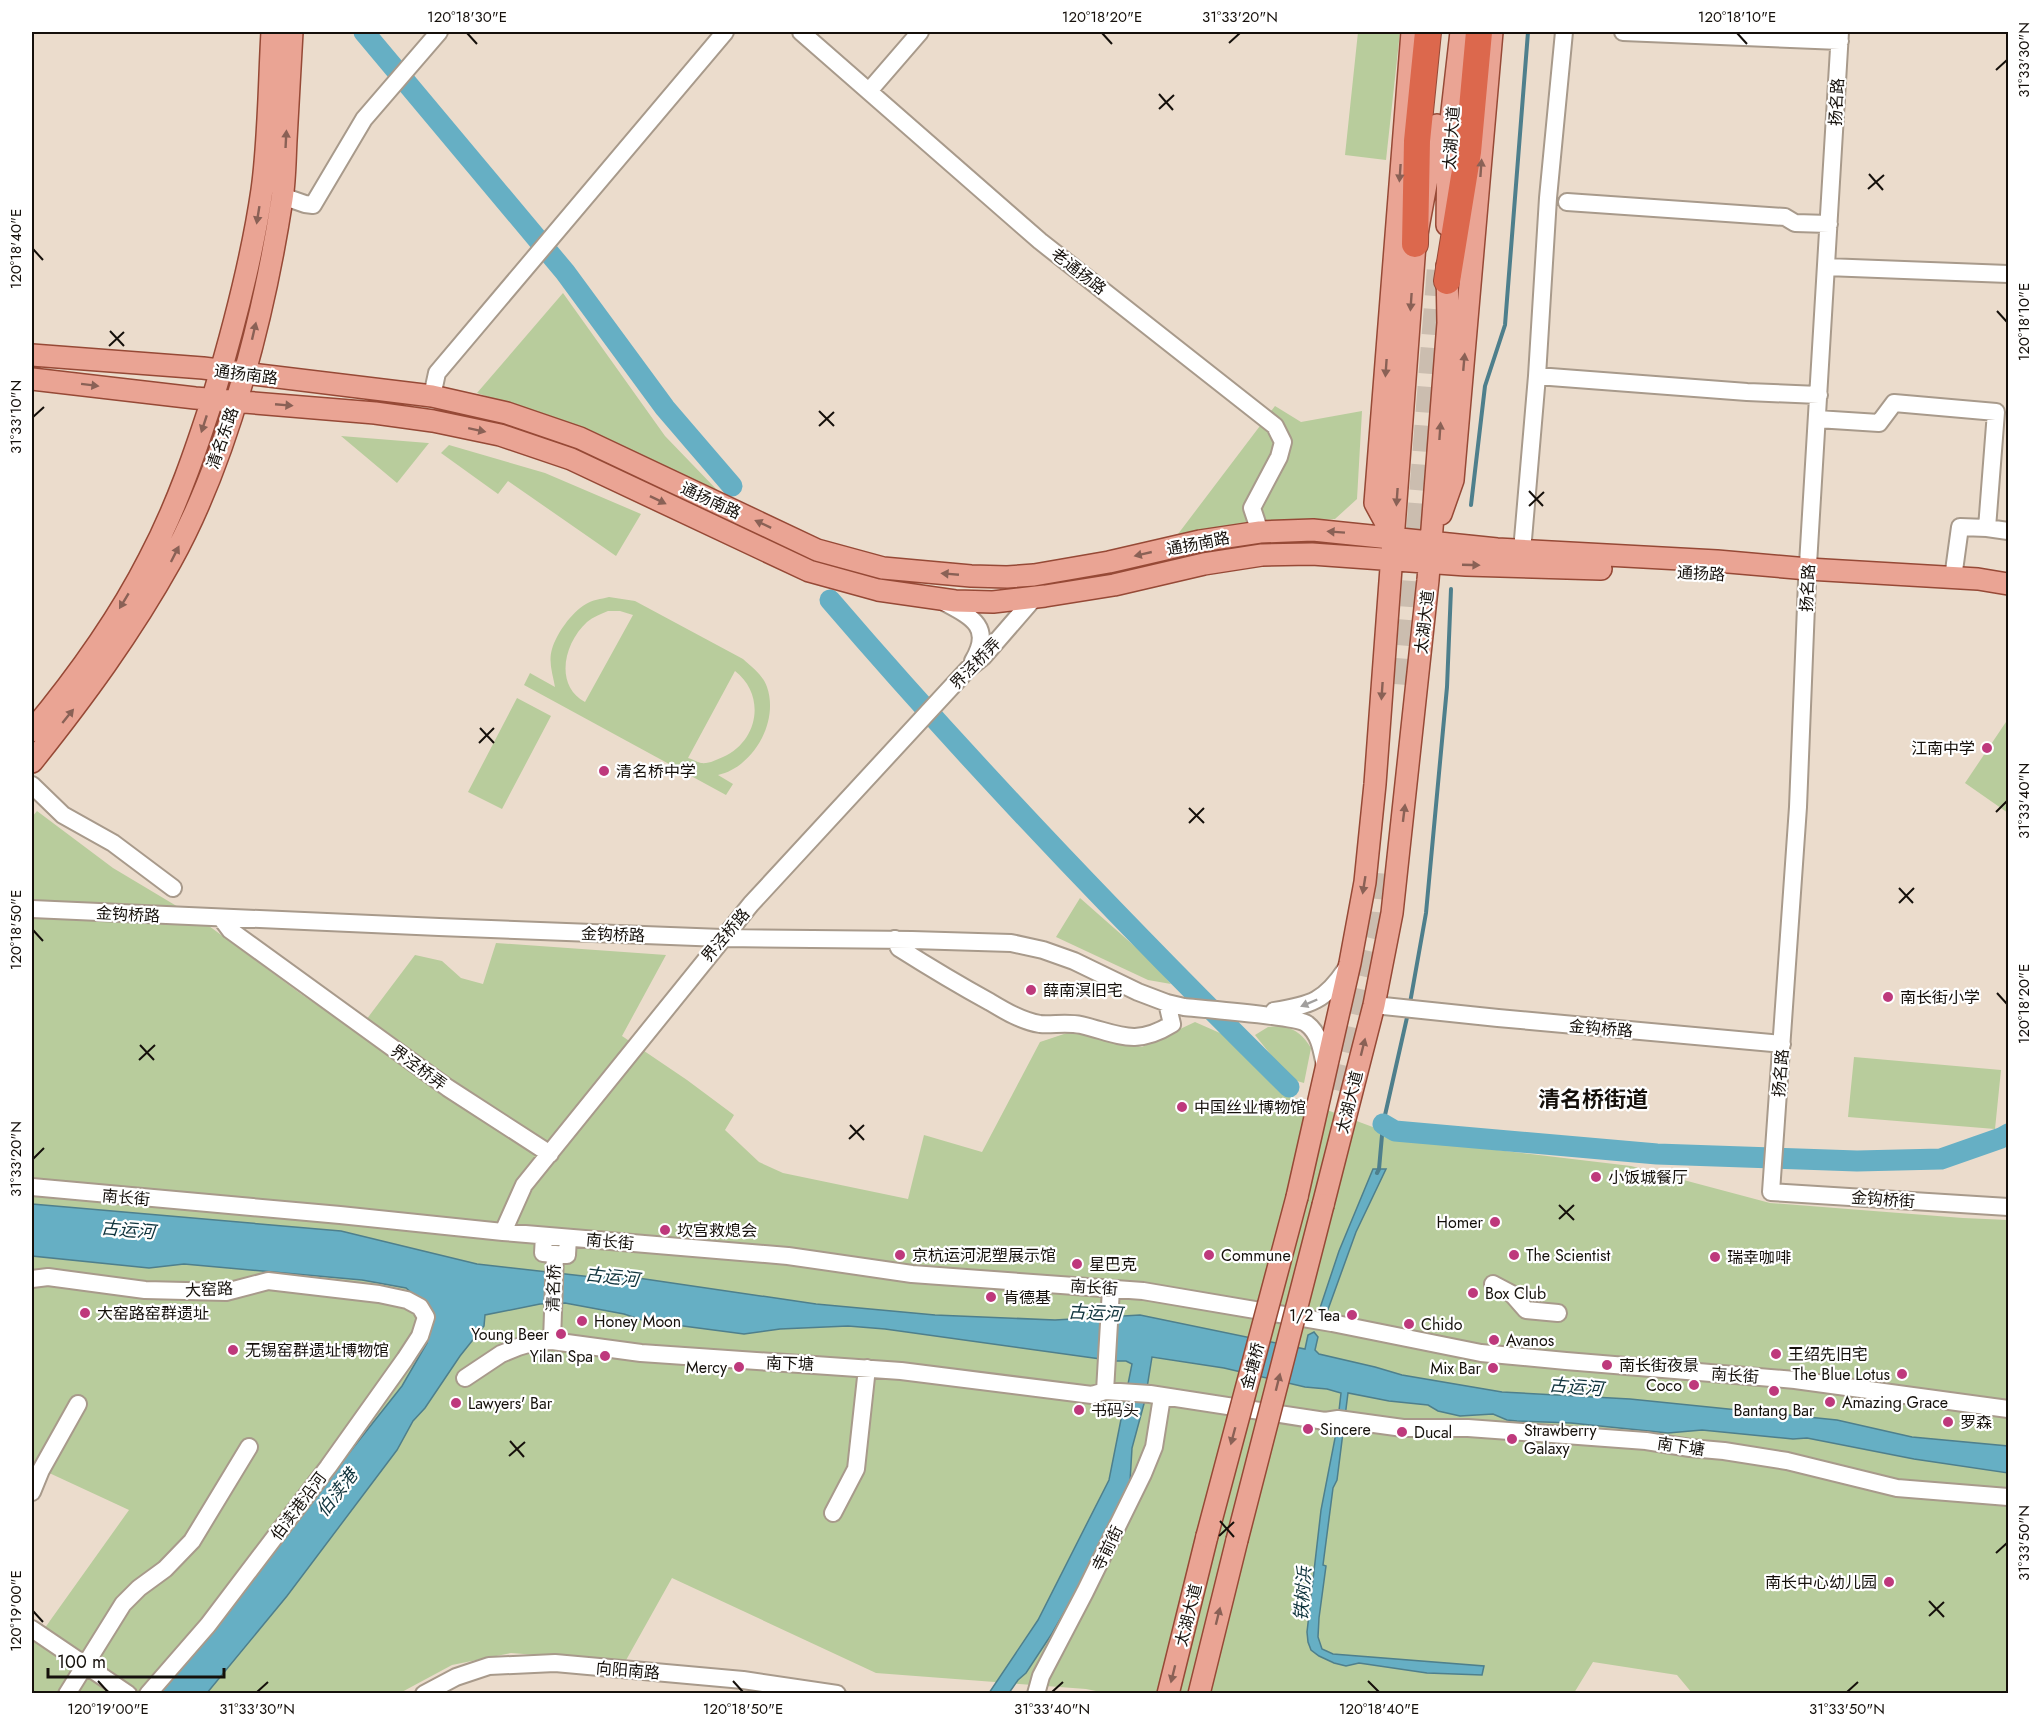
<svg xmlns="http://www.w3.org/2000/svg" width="2040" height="1725" font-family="Jost,'Noto Sans SC',sans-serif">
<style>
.green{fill:#b8cc9c;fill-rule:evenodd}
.water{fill:#66afc4;stroke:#4e7f8c;stroke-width:1.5}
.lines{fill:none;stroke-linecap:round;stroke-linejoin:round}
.stream{stroke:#4e7f8c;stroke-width:4}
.river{stroke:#66afc4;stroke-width:21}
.highway-tunnel{stroke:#cbbdaf;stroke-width:26;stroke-dasharray:26 13;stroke-linecap:butt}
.minor-casing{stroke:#a89a8b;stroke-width:20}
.major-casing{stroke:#964936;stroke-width:24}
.highway-casing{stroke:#964936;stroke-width:28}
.minor{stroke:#fff;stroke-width:16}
.major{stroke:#eaa494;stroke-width:21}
.highway{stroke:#dc684d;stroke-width:26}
.major-bridge-casing{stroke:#964936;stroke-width:24;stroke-linecap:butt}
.major-bridge{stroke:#eaa494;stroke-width:21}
.oneway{fill:#8a6156}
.oneway2{fill:#a19f9d}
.ticks{fill:none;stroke:#15100b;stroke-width:2}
.poi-dot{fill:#be397c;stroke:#fff;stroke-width:2}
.labels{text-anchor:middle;stroke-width:4.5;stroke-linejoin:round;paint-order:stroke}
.street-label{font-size:16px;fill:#15100b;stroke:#fff}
.poi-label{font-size:16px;fill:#15100b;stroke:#fff;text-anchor:start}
.water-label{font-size:18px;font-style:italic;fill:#10343d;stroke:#fff}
.district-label{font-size:22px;font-weight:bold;fill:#15100b;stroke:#fff}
.neatline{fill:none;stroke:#15100b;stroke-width:2}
.ticks-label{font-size:15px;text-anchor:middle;fill:#15100b}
</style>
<rect width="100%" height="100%" fill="#ebdccc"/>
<path class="green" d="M1358 32H1400L1386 160 1345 155Z
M563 293 665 436 718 491 703 490 588 431 477 393Z
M1275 406 1301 422 1362 411 1357 499 1335 519 1280 523 1175 538Z
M341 436 428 443H429L397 483Z
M449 445 545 473 641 514 616 556 508 481 498 494 441 453Z
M609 597 635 601 743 659C752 667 763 675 767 687 779 721 754 767 718 775L733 784 726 795 524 685 530 673 555 687C553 675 548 662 552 649 557 633 571 613 586 604 592 600 601 599 609 597ZM608 611H620L633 615 585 702C554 685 564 643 587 622 593 617 601 614 608 611ZM735 671C766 695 759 741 723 757 716 760 709 764 701 763 697 762 692 759 688 758Z
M517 698 551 716 502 809 468 792Z
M2008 719V813L1965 783Z
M37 811 113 868 205 923 301 994 357 1032 415 955 442 961 461 978 483 984 496 943 666 955 622 1036 687 1080 734 1115 725 1130 759 1162 783 1173 908 1199 924 1135 982 1152 1040 1042 1076 1030 1142 1047 1195 1022 1229 1037 1284 1094 1405 1139 1631 1166 1770 1203 1963 1218 2008 1220V1693H1692L1677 1675 1593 1662 1574 1693H1106L1086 1689 876 1673 672 1578 625 1662 511 1653 452 1665 400 1693H32V1646L129 1510 32 1465V817Z
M1080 898 1148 958 1171 984 1148 980 1056 937Z
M1282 1026C1297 1030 1303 1035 1311 1048L1304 1083 1290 1079 1255 1035 1268 1027Z
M1854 1057 2001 1070 1995 1129 1848 1117Z"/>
<path class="water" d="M1373 1169H1386L1356 1232 1326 1315 1318 1314 1339 1251Z
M32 1204 341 1231 477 1264 592 1277 618 1276 638 1278 816 1304 935 1315 1055 1320 1140 1315 1305 1349 1308 1335 1314 1332 1318 1337 1315 1350 1319 1354 1375 1367 1402 1375 1502 1392 1630 1399 1837 1420 1912 1437 2008 1446V1473L1914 1459 1807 1438 1793 1439 1702 1430 1668 1433 1571 1423 1517 1421 1507 1420 1493 1414 1460 1416 1438 1411 1428 1405 1389 1401 1348 1393 1337 1480 1333 1488 1323 1565 1326 1566 1319 1618 1318 1637 1322 1649 1333 1654 1484 1666 1482 1675 1427 1673 1359 1663 1346 1666 1334 1663 1319 1656 1311 1650 1308 1642 1307 1632 1321 1510 1337 1428 1341 1393 1327 1389 1305 1387 1224 1368 1152 1357 1145 1400 1132 1448 1130 1482 1078 1588 1051 1635 1026 1673 1018 1680 1009 1693H989L1038 1620 1109 1480 1132 1364 1126 1361H1115L885 1329 848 1326 780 1329 744 1334 645 1321 624 1314 565 1303 540 1304 485 1315 484 1326 460 1356 425 1408 413 1421 397 1450 287 1596 207 1693H159L402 1386 427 1343 432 1319 425 1305 406 1288 362 1280 184 1264 149 1268 32 1256Z"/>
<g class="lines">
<path class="stream" d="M1471 505 1485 386 1505 325 1528 32
M1410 1003 1426 913 1447 687 1451 589
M1377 1173 1379 1169 1383 1124 1408 1013"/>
<path class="river" d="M364 32 565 272 665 408 732 486
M830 600C975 769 1130 930 1289 1087
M1383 1124 1395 1131 1657 1154 1857 1161 1941 1159 2001 1138 2008 1134"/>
<path class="highway-tunnel" d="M1407 685 1440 267
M1331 1089 1371 915 1376 863"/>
<defs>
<path id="minor" d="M801 32 1040 241 1275 426 1283 442 1279 457 1252 508 1260 532
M1623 32 1840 41
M1840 32 1807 581 1798 807 1771 1192 2008 1207
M869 91 920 32
M282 196 305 204 313 205 364 119 439 32
M1567 202 1785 217 1795 223 1829 224
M1826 267 2008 274
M1537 376 1548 198 1564 32
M432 396 437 373 725 32
M1817 419 1879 423 1894 403 1996 412 1987 528 1960 527 1953 578
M1987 528 2008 531
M1522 551 1537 376 1747 392 1819 395
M942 601C970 616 994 626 973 661
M32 785 63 815 113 843 173 888
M32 909 439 927 722 938 912 940 1011 943 1043 950 1074 961 1138 992 1167 1003 1184 1007C1204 1009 1296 1016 1307 1024 1320 1034 1322 1051 1325 1066
M221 918 230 930 448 1088 550 1154
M895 939 899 948C929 967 959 985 990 1002 1005 1011 1022 1021 1040 1024 1053 1025 1067 1022 1081 1025 1119 1034 1135 1047 1172 1024L1167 1003
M1374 1005 1498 1018 1782 1044
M1274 1011C1311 1005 1325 1001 1346 969
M32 1187 340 1215 503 1232 788 1256 912 1274 1143 1291 1332 1323 1481 1353 1566 1361 1795 1380 2008 1409
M503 1232 524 1185 751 904 968 669 983 657 1035 597
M544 1236 543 1253 567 1255 568 1238
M32 1279 48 1277 145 1290 226 1292 268 1281 379 1294 407 1300 420 1307 426 1317 420 1336 405 1359 328 1467 208 1625 148 1694
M1493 1284 1512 1294 1526 1310 1558 1313
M552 1341 555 1254
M465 1378 501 1354 518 1347 535 1342 552 1341 641 1353 901 1371 1092 1395 1105 1391 1150 1394 1325 1421 1338 1419 1403 1428H1468L1646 1441 1690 1448 1724 1451 1787 1461 1897 1488 2008 1497
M1105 1391 1111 1289
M32 1492 41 1470 78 1404
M833 1513 856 1469 867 1368
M32 1629 128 1694
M67 1694 123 1604 139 1588 165 1569 192 1541 249 1447
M424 1694 456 1677 489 1666 555 1663 743 1680 837 1694
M1036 1694 1041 1676 1085 1592 1143 1474 1154 1447 1162 1397"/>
<path id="major" d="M1447 225 1448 146 1461 32
M32 355 203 368 432 396 507 413 580 438 817 550 883 568 971 576 1007 577 1034 575 1109 562 1200 541 1260 532 1313 530 1497 549 1717 561 1808 569 1978 579 2008 584
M32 379 195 398 375 413 433 421 500 435 571 459 809 571 878 590 955 601 993 602 1045 596 1114 585 1204 564 1262 555 1312 554 1466 565 1601 569
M1441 514 1453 480 1492 32
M1394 538 1375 503 1412 32
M32 731C76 678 118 620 149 559 177 506 196 450 214 394 234 327 252 259 262 190 269 140 269 83 272 32
M32 762C83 698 131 633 171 561 228 458 264 316 282 199 285 180 285 159 286 140 288 104 290 68 292 32
M1297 1197 1350 963 1365 882 1375 784 1415 244 1437 125
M1323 1205 1374 1005 1392 913 1428 580 1448 323 1447 266
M1168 1694 1207 1536
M1199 1694 1237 1540"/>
<path id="highway" d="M1415 244 1417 141 1428 32
M1447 281 1468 152 1479 32"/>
</defs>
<use href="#minor" class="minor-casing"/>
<use href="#major" class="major-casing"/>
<use href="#highway" class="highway-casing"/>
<use href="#minor" class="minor"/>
<use href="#major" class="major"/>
<use href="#highway" class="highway"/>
<defs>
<path id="major-bridge" d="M1207 1536 1297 1197
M1237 1540 1323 1205"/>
</defs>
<use href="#major-bridge" class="major-bridge-casing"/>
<use href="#major-bridge" class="major-bridge"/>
</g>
<defs><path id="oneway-solid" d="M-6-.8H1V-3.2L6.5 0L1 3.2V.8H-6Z" transform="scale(1.5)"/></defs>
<g class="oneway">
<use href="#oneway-solid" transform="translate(286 139) rotate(-87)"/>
<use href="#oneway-solid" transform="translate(1481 168) rotate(-86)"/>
<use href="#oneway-solid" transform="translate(1400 173) rotate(94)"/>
<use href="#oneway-solid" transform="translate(258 215) rotate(99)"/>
<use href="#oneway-solid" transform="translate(1411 302) rotate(94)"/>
<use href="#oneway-solid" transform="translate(254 331) rotate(-77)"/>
<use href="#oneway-solid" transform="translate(1464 362) rotate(-85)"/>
<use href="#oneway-solid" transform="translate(1386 368) rotate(94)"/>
<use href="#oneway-solid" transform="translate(90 385) rotate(7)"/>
<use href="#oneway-solid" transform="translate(284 405) rotate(5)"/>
<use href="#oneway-solid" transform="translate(204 424) rotate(108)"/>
<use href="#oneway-solid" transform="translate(477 430) rotate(12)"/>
<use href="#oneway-solid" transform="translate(1440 431) rotate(-86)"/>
<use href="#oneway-solid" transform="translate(1397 497) rotate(94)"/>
<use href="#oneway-solid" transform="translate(658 500) rotate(26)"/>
<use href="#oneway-solid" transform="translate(763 524) rotate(-155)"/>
<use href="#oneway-solid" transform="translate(1336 532) rotate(-176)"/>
<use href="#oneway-solid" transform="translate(175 554) rotate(-63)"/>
<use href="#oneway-solid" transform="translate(1143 554) rotate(167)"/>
<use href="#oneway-solid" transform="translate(1471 565) rotate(2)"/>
<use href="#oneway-solid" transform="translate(950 574) rotate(-175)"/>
<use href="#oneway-solid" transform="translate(124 601) rotate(121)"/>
<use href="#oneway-solid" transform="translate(1382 691) rotate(94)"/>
<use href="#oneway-solid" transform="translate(68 716) rotate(-51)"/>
<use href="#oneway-solid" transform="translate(1404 813) rotate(-83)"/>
<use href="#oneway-solid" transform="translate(1364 885) rotate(99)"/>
<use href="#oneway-solid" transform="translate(1363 1047) rotate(-76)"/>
<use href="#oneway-solid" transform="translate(1278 1382) rotate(-76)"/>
<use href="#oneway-solid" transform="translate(1233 1436) rotate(105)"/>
<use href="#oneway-solid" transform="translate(1218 1616) rotate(-76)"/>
<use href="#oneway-solid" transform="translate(1173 1674) rotate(104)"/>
</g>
<use class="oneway2" href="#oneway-solid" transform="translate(1309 1003) rotate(157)"/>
<path class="ticks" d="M467 33 477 44M1102 33 1112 44M1737 33 1747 44M1229 43 1240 33M1996 70 2007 60M1159 94 1173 110M1159 109 1174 95M1869 174 1883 190M1868 189 1884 175M33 249 43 260M1997 311 2007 322M110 331 124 346M109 346 124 332M819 411 834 426M33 417 44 407M819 426 834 412M1529 491 1543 506M1529 506 1544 492M480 728 494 743M479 743 494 728M1189 808 1204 823M1996 812 2007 801M1189 823 1204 808M1899 888 1913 903M1899 903 1914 888M33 930 43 941M1997 993 2007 1004M140 1045 154 1060M139 1060 155 1045M850 1125 864 1140M849 1139 864 1125M33 1159 44 1148M1559 1205 1574 1220M1559 1219 1574 1205M510 1441 524 1457M509 1456 525 1442M1220 1521 1234 1537M1219 1536 1234 1522M1996 1553 2007 1543M1929 1601 1944 1617M33 1611 43 1622M1929 1616 1944 1602M98 1681 108 1692M733 1681 743 1692M1368 1681 1379 1692M257 1692 268 1682M1052 1692 1063 1682M1847 1692 1858 1682"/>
<g class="poi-dot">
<circle cx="1987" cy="748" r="6"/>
<circle cx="604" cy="771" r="6"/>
<circle cx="1031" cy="990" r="6"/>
<circle cx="1888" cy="997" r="6"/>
<circle cx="1182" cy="1107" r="6"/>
<circle cx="1596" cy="1177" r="6"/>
<circle cx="1495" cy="1222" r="6"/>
<circle cx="665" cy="1230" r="6"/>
<circle cx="900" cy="1255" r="6"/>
<circle cx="1209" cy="1255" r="6"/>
<circle cx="1514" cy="1255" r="6"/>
<circle cx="1715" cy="1257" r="6"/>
<circle cx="1077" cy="1264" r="6"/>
<circle cx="1473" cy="1293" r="6"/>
<circle cx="991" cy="1297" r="6"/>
<circle cx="85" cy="1313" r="6"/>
<circle cx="1352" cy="1315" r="6"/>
<circle cx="582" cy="1321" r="6"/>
<circle cx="1409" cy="1324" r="6"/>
<circle cx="561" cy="1334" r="6"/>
<circle cx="1494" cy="1340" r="6"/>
<circle cx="233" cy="1350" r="6"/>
<circle cx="1776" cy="1354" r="6"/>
<circle cx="605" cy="1356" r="6"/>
<circle cx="1607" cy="1365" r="6"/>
<circle cx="739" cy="1367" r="6"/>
<circle cx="1493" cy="1368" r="6"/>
<circle cx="1902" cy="1374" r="6"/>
<circle cx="1694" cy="1385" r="6"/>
<circle cx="1774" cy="1391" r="6"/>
<circle cx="1830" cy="1402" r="6"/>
<circle cx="456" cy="1403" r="6"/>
<circle cx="1079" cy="1410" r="6"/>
<circle cx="1948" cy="1422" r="6"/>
<circle cx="1308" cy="1429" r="6"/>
<circle cx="1402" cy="1432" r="6"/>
<circle cx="1512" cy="1439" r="6"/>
<circle cx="1889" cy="1582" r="6"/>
</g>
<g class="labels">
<g class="street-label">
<text transform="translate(1836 102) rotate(-87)" y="6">扬名路</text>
<text transform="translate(1451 138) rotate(-86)" y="6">太湖大道</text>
<text transform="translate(1079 271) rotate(38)" y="6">老通扬路</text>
<text transform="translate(246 374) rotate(7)" y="6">通扬南路</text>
<text transform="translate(222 438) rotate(-71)" y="6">清名东路</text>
<text transform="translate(711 500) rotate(25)" y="6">通扬南路</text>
<text transform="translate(1198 543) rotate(-11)" y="6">通扬南路</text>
<text transform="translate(1701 573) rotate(3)" y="6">通扬路</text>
<text transform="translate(1807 588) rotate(-87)" y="6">扬名路</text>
<text transform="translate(1424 622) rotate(-84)" y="6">太湖大道</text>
<text transform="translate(975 663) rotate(-46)" y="6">界泾桥弄</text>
<text transform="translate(128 914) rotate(3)" y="6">金钩桥路</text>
<text transform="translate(613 934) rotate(2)" y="6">金钩桥路</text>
<text transform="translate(725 935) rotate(-50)" y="6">界泾桥路</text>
<text transform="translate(1601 1028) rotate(5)" y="6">金钩桥路</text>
<text transform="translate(419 1067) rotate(36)" y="6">界泾桥弄</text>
<text transform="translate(1780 1073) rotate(-85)" y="6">扬名路</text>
<text transform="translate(1349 1102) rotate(-76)" y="6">太湖大道</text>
<text transform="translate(126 1197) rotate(5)" y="6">南长街</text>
<text transform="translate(1883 1199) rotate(4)" y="6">金钩桥街</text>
<text transform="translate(610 1241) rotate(5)" y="6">南长街</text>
<text transform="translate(1094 1287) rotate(4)" y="6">南长街</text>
<text transform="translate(553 1288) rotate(-88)" y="6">清名桥</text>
<text transform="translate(209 1289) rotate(-3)" y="6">大窑路</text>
<text transform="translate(790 1363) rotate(2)" y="6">南下塘</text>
<text transform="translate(1252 1366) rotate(-75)" y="6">金塘桥</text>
<text transform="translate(1735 1375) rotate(4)" y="6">南长街</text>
<text transform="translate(1681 1446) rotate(8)" y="6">南下塘</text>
<text transform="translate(298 1506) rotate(-53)" y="6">伯渎港沿河</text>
<text transform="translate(1107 1548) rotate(-64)" y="6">寺前街</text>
<text transform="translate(1188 1615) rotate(-76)" y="6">太湖大道</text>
<text transform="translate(628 1670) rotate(5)" y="6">向阳南路</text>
</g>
<g class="poi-label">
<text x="1975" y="754" text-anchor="end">江南中学</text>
<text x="616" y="777">清名桥中学</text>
<text x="1043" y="996">薛南溟旧宅</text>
<text x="1900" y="1003">南长街小学</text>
<text x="1194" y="1113">中国丝业博物馆</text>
<text x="1608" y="1183">小饭城餐厅</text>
<text x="1483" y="1228" text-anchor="end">Homer</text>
<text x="677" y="1236">坎宫救熄会</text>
<text x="912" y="1261">京杭运河泥塑展示馆</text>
<text x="1221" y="1261">Commune</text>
<text x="1526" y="1261">The Scientist</text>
<text x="1727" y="1263">瑞幸咖啡</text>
<text x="1089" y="1270">星巴克</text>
<text x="1485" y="1299">Box Club</text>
<text x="1003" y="1303">肯德基</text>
<text x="97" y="1319">大窑路窑群遗址</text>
<text x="1340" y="1321" text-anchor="end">1/2 Tea</text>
<text x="594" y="1327">Honey Moon</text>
<text x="1421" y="1330">Chido</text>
<text x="549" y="1340" text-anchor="end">Young Beer</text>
<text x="1506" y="1346">Avanos</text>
<text x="245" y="1356">无锡窑群遗址博物馆</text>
<text x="1788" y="1360">王绍先旧宅</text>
<text x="593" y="1362" text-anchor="end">Yilan Spa</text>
<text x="1619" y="1371">南长街夜景</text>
<text x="727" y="1373" text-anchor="end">Mercy</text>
<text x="1481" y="1374" text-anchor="end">Mix Bar</text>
<text x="1890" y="1380" text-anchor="end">The Blue Lotus</text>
<text x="1682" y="1391" text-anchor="end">Coco</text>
<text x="1842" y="1408">Amazing Grace</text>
<text x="468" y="1409">Lawyers' Bar</text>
<text x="1091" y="1416">书码头</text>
<text x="1774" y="1416" text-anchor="middle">Bantang Bar</text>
<text x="1960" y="1428">罗森</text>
<text x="1320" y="1435">Sincere</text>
<text x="1524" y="1436">Strawberry<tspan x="1524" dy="18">Galaxy</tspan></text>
<text x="1414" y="1438">Ducal</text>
<text x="1877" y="1588" text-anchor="end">南长中心幼儿园</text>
</g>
<g class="water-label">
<text transform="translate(128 1230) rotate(5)" y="6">古运河</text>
<text transform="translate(612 1277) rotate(7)" y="6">古运河</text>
<text transform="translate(1095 1313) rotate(3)" y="6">古运河</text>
<text transform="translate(1576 1387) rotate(5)" y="6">古运河</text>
<text transform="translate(337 1493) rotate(-52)" y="6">伯渎港</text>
<text transform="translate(1303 1594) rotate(-86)" y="6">铁树浜</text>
</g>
<g class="district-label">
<text x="1593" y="1107">清名桥街道</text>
</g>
</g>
<rect width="2040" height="1725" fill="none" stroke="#ffffff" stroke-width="66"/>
<path d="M48 1668v9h176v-9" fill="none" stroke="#15100b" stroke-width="3"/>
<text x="57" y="1668" font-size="18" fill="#15100b" stroke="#ffffff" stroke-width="4.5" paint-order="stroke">100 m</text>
<rect x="33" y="33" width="1974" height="1659" class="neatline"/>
<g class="ticks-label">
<text x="467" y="22">120°18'30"E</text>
<text x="1102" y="22">120°18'20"E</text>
<text x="1240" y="22">31°33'20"N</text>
<text x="1737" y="22">120°18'10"E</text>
<text transform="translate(2024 60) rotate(-90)" y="5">31°33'30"N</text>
<text transform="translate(16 249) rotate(-90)" y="5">120°18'40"E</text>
<text transform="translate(2024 322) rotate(-90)" y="5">120°18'10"E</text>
<text transform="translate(16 417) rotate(-90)" y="5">31°33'10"N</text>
<text transform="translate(2024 801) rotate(-90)" y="5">31°33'40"N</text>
<text transform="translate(16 930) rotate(-90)" y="5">120°18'50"E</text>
<text transform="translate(2024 1004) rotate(-90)" y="5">120°18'20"E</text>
<text transform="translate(16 1159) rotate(-90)" y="5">31°33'20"N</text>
<text transform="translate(2024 1543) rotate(-90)" y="5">31°33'50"N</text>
<text transform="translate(16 1611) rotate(-90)" y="5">120°19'00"E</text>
<text x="108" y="1714">120°19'00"E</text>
<text x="257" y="1714">31°33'30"N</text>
<text x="743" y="1714">120°18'50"E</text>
<text x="1052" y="1714">31°33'40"N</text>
<text x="1379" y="1714">120°18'40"E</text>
<text x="1847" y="1714">31°33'50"N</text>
</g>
</svg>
